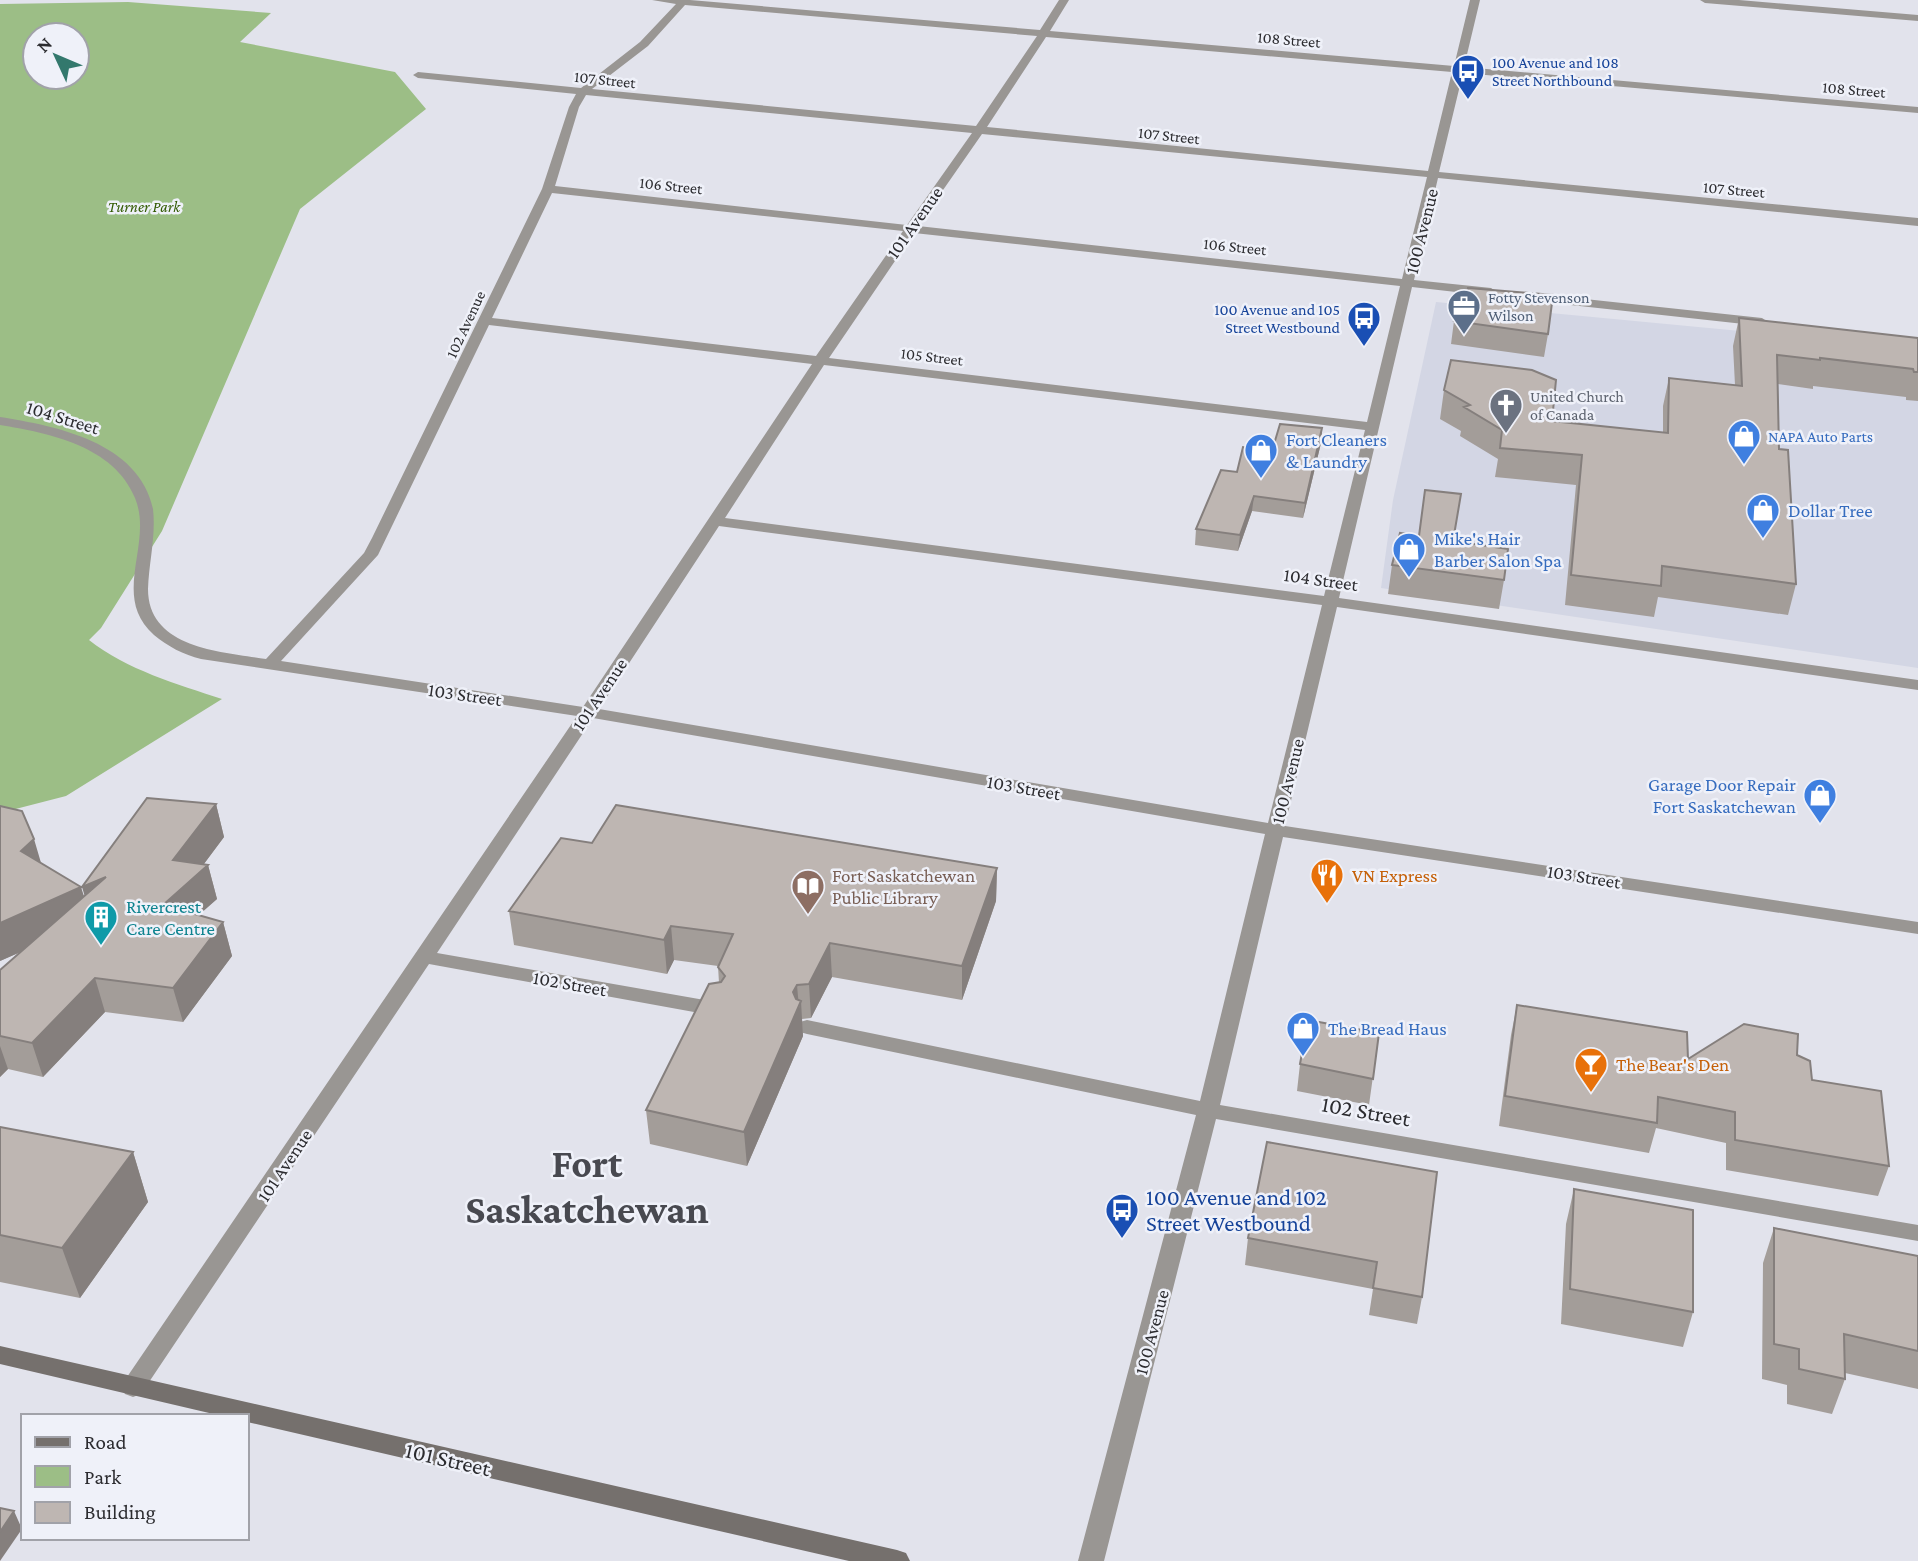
<svg xmlns="http://www.w3.org/2000/svg" width="1918" height="1561" font-family="'Crimson Pro',serif">
<style>
.built{fill:#d3d6e4}
.green{fill:#9cbe86;fill-rule:evenodd}
.lines{fill:none;stroke-linecap:round;stroke-linejoin:round}
.street{fill:#999693;fill-rule:evenodd}
.secondary{fill:#75706d;fill-rule:evenodd}
.wall{fill:#a39d99}
.shaded-wall{fill:#857f7d}
.building{fill:#beb6b2;stroke:#857f7d;stroke-width:2}
.labels{text-anchor:middle;stroke-width:5;stroke-linejoin:round;paint-order:stroke}
.far-street-label{font-size:16px;fill:#2c2c30;stroke:#eff1f9}
.far-transit-label{font-size:16px;fill:#164399;stroke:#eff1f9;text-anchor:start}
.far-park-label{font-size:16px;font-style:italic;fill:#315a00;stroke:#eff1f9}
.far-service-label{font-size:16px;fill:#4e5e75;stroke:#eff1f9;text-anchor:start}
.far-worship-label{font-size:16px;fill:#5b616d;stroke:#eff1f9;text-anchor:start}
.far-shop-label{font-size:16px;fill:#366cbe;stroke:#eff1f9;text-anchor:start}
.street-label{font-size:19px;fill:#2c2c30;stroke:#eff1f9}
.shop-label{font-size:19px;fill:#366cbe;stroke:#eff1f9;text-anchor:start}
.education-label{font-size:19px;fill:#785e54;stroke:#eff1f9;text-anchor:start}
.food-label{font-size:19px;fill:#c56008;stroke:#eff1f9;text-anchor:start}
.culture-label{font-size:19px;fill:#0d838f;stroke:#eff1f9;text-anchor:start}
.near-street-label{font-size:23px;fill:#2c2c30;stroke:#eff1f9}
.near-transit-label{font-size:23px;fill:#164399;stroke:#eff1f9;text-anchor:start}
.near-town-label{font-size:40px;font-weight:bold;fill:#484950;stroke:#eff1f9}
</style>
<rect width="100%" height="100%" fill="#e2e3ec"/>
<path class="built" d="M1436 302 1918 348V668L1381 588 1393 500Z"/>
<path class="green" d="M128 2 271 13 240 42 395 72 426 109 300 209 162 531 101 628 89 640C127 670 177 684 222 699L66 796 0 813V4ZM35 35H77V77H35Z"/>
<g class="lines">
<path class="street" d="M652 0H690L1040 30 1059 0H1069L1050 31 1454 66 1470 0H1480L1464 67 1918 107V113L1463 73 1439 172 1918 218V226L1438 178 1414 280 1491 288 1497 292 1491 296 1412 287 1339 598 1918 680V690L1337 607 1285 826 1918 922V934L1283 837 1220 1105 1918 1225V1241L1216 1119 1104 1561H1078L1196 1115 807 1034 800 1032 797 1027 800 1022 807 1020 1200 1101 1265 834 593 718 437 953 716 1002 723 1004 726 1009 723 1014 716 1016 429 964 141 1394 133 1397 125 1394 121 1387 125 1380 577 716 201 659C184 655 167 646 154 635 110 596 154 544 135 498 114 446 49 433 0 425V417C56 426 139 442 153 509 156 536 149 562 148 589 148 649 223 652 266 659L364 553 372 538 542 189 569 107 576 94 418 78 413 75 418 72 581 88 640 42 676 4ZM685 5 1037 36 976 126 592 89 648 46ZM1046 37 1452 72 1428 171 987 127ZM586 95 972 133 907 225 555 186 579 107ZM982 134 1427 177 1402 279 918 226ZM552 193 903 231 816 356 492 318ZM914 233 1400 286 1367 422 829 358ZM489 325 812 364 583 707 281 661 378 555ZM824 365 1365 430 1324 596 725 518ZM719 526 1322 605 1268 823 599 709Z
M1700 0H1739L1918 15V21L1705 3Z
M1529 293 1762 318 1768 322 1762 326 1525 300V294Z"/>
<path class="secondary" d="M0 1346 897 1550 906 1553 910 1561H849L247 1422V1416H222L0 1364Z"/>
</g>
<path class="wall" d="M1739 318 1918 338V401L1906 400V397L1813 386V389L1778 384 1779 449 1796 584 1788 615 1658 597 1654 617 1565 605 1576 485 1495 477 1498 459 1460 436 1461 431 1440 419 1444 390 1552 421 1663 433V406L1669 378 1735 385 1733 346Z
M1454 321 1548 334 1544 357 1451 344Z
M1322 428 1321 443 1303 518 1252 511 1238 551 1195 545 1196 529 1237 472 1272 451Z
M1454 541 1504 580 1499 609 1388 594 1392 565Z
M216 804 224 837 203 865H208L217 899 198 915 223 922 232 956 183 1022 105 1012 43 1077 8 1069 0 1077V970L20 952 0 961 41 863 84 896Z
M592 843 997 868 996 901 962 1000 832 977 811 1018 802 1019 803 1036 747 1166 650 1144 646 1110 719 983 718 966 674 960 667 974 514 945 509 911Z
M1517 1005 1688 1059 1797 1055 1812 1080 1889 1166 1878 1196 1726 1170V1143L1656 1128 1649 1153 1499 1126 1511 1035Z
M1379 1033 1369 1105 1297 1091 1300 1064Z
M0 1127 133 1152 148 1202 80 1298 0 1282Z
M1267 1142 1422 1297 1417 1324 1369 1315 1373 1289 1245 1265 1248 1238Z
M1574 1189 1693 1312 1683 1347 1561 1324 1566 1224Z
M1774 1228 1918 1256V1389L1845 1373V1379L1832 1414 1787 1404V1385L1762 1379 1763 1263Z"/>
<path class="shaded-wall" d="M1322 428 1321 443 1303 518 1305 503Z
M1254 496 1252 511 1238 551 1240 535Z
M216 804 224 837 192 880 208 865 217 899 172 939 163 905 173 860Z
M34 839 44 873 21 851Z
M997 868 996 901 962 1000V966Z
M106 877 92 920 82 887Z
M81 887 92 921 0 961V923Z
M223 922 232 956 183 1022 173 988Z
M671 926 674 960 667 974 664 940Z
M830 943 832 977 811 1018 809 984Z
M95 978 105 1012 43 1077 32 1043Z
M797 985 799 1008 801 1001 803 1036 747 1166 744 1132 793 992Z
M0 1046 8 1069 0 1077Z
M133 1152 148 1202 80 1298 62 1248Z
M14 1511 22 1529 0 1561V1532Z"/>
<path class="building" d="M1468 288 1553 295 1548 334 1454 321 1463 294 1467 295Z
M1739 318 1918 338V372H1914L1913 369 1820 358V360L1777 355 1779 449 1788 450 1796 584 1662 566 1661 586 1571 575 1582 455 1500 448 1502 430 1464 407 1470 405 1444 390 1451 360 1532 370 1556 380 1552 421 1668 433 1669 378 1742 386Z
M1280 424 1322 428 1305 503 1254 496 1240 535 1196 529 1221 470 1237 472 1243 447 1272 451Z
M1425 490 1461 494 1453 541 1508 549 1504 580 1392 565 1400 533 1419 536Z
M147 798 216 804 173 860 208 865 163 905 223 922 173 988 95 978 32 1043 0 1036V970L106 877 82 887Z
M616 805 997 868 962 966 830 943 809 984 797 985 793 992 796 999 801 1001 744 1132 646 1110 709 984 721 982 725 976 718 967 733 934 671 926 664 940 509 911 561 838 592 843Z
M0 806 22 811 34 839 21 851 81 887 0 923Z
M1517 1005 1687 1032 1688 1059 1744 1024 1798 1034 1797 1055 1810 1061 1812 1080 1881 1091 1889 1166 1735 1140V1112L1658 1097 1657 1123 1505 1096Z
M1308 1020 1379 1033 1373 1079 1300 1064Z
M0 1127 133 1152 62 1248 0 1235Z
M1267 1142 1437 1172 1422 1297 1373 1288 1377 1262 1248 1238Z
M1574 1189 1693 1210V1312L1570 1289Z
M1774 1228 1918 1256V1351L1844 1334 1845 1379 1799 1369V1349L1774 1344Z
M0 1508 14 1511 0 1532Z"/>
<defs>
<symbol id="bus-pin" viewBox="-11 -11 22 30"><path d="M0 17L-7.5 6A9.5 9.5 0 1 1 7.5 6Z" fill="#1a4fb4" stroke="#eff1f9"/><path d="M-5-6H5V4H4V6H2V4H-2V6H-4V4H-5ZM-3.5-4V0h7V-4ZM-3.5 1.2v1.5H-2V1.2ZM2 1.2v1.5H3.5V1.2Z" fill="#fff"/></symbol>
<symbol id="office-pin" viewBox="-11 -11 22 30"><path d="M0 17L-7.5 6A9.5 9.5 0 1 1 7.5 6Z" fill="#5c6f8a" stroke="#eff1f9"/><path d="M-6-3h4V-5.5h4V-3h4V5H-6ZM-1-4.5V-3h2v-1.5ZM-6 0V1H6V0Z" fill="#fff"/></symbol>
<symbol id="church-pin" viewBox="-11 -11 22 30"><path d="M0 17L-7.5 6A9.5 9.5 0 1 1 7.5 6Z" fill="#6b7280" stroke="#eff1f9"/><path d="M-1.2-6h2.4v3.5h3.3v2.4h-3.3V6h-2.4V-.1h-3.3v-2.4h3.3Z" fill="#fff"/></symbol>
<symbol id="shop-pin" viewBox="-11 -11 22 30"><path d="M0 17L-7.5 6A9.5 9.5 0 1 1 7.5 6Z" fill="#3f7fe0" stroke="#eff1f9"/><path d="M-5-2.5h2.3a2.7 3.5 0 0 1 5.4 0H5L5.5 6h-11ZM-1.5-2.5h3a1.5 2.3 0 0 0-3 0Z" fill="#fff"/></symbol>
<symbol id="restaurant-pin" viewBox="-11 -11 22 30"><path d="M0 17L-7.5 6A9.5 9.5 0 1 1 7.5 6Z" fill="#e8710a" stroke="#eff1f9"/><path d="M-5-6h1v4h1v-4h1v4h1v-4h1v5L-1.5 .5V6h-2V.5L-5-1ZM5-6V6H3V1.5H1.5Q1.5-4 5-6Z" fill="#fff"/></symbol>
<symbol id="library-pin" viewBox="-11 -11 22 30"><path d="M0 17L-7.5 6A9.5 9.5 0 1 1 7.5 6Z" fill="#8d6e63" stroke="#eff1f9"/><path d="M-6-4Q-3-5.5-.7-3.5V5Q-3 3-6 4ZM6-4Q3-5.5 .7-3.5V5Q3 3 6 4Z" fill="#fff"/></symbol>
<symbol id="building-pin" viewBox="-11 -11 22 30"><path d="M0 17L-7.5 6A9.5 9.5 0 1 1 7.5 6Z" fill="#0f9aa8" stroke="#eff1f9"/><path d="M-4-6H4V6H1V3H-1V6H-4ZM-2.5-4.3h1.7v1.8h-1.7ZM.8-4.3h1.7v1.8H.8ZM-2.5-1h1.7V.8h-1.7ZM.8-1h1.7V.8H.8Z" fill="#fff"/></symbol>
<symbol id="bar-pin" viewBox="-11 -11 22 30"><path d="M0 17L-7.5 6A9.5 9.5 0 1 1 7.5 6Z" fill="#e8710a" stroke="#eff1f9"/><path d="M-6-5H6L.8 .8V4.5H3.5V6h-7V4.5H-.8V.8Z" fill="#fff"/></symbol>
</defs>
<g fill-rule="evenodd">
<use href="#bus-pin" x="1449" y="52" width="38" height="52"/>
<use href="#office-pin" x="1445" y="287" width="38" height="52"/>
<use href="#bus-pin" x="1345" y="299" width="38" height="52"/>
<use href="#church-pin" x="1487" y="386" width="38" height="52"/>
<use href="#shop-pin" x="1725" y="417" width="38" height="52"/>
<use href="#shop-pin" x="1242" y="431" width="38" height="52"/>
<use href="#shop-pin" x="1744" y="491" width="38" height="52"/>
<use href="#shop-pin" x="1390" y="530" width="38" height="52"/>
<use href="#shop-pin" x="1801" y="776" width="38" height="52"/>
<use href="#restaurant-pin" x="1308" y="856" width="38" height="52"/>
<use href="#library-pin" x="789" y="867" width="38" height="52"/>
<use href="#building-pin" x="82" y="898" width="38" height="52"/>
<use href="#shop-pin" x="1284" y="1009" width="38" height="52"/>
<use href="#bar-pin" x="1572" y="1045" width="38" height="52"/>
<use href="#bus-pin" x="1103" y="1191" width="38" height="52"/>
</g>
<g class="labels">
<g class="far-street-label">
<text transform="translate(1289 39) rotate(5)" y="6">108 Street</text>
<text transform="translate(605 79) rotate(6)" y="6">107 Street</text>
<text transform="translate(1854 89) rotate(5)" y="6">108 Street</text>
<text transform="translate(1169 135) rotate(6)" y="6">107 Street</text>
<text transform="translate(671 185) rotate(6)" y="6">106 Street</text>
<text transform="translate(1734 189) rotate(5)" y="6">107 Street</text>
<text transform="translate(1235 246) rotate(6)" y="6">106 Street</text>
<text transform="translate(465 324) rotate(-65)" y="6">102 Avenue</text>
<text transform="translate(932 356) rotate(7)" y="6">105 Street</text>
</g>
<g class="far-transit-label">
<text x="1492" y="68">100 Avenue and 108<tspan x="1492" dy="18">Street Northbound</tspan></text>
<text x="1340" y="315" text-anchor="end">100 Avenue and 105<tspan x="1340" dy="18">Street Westbound</tspan></text>
</g>
<g class="far-park-label">
<text x="144" y="212">Turner Park</text>
</g>
<g class="far-service-label">
<text x="1488" y="303">Fotty Stevenson<tspan x="1488" dy="18">Wilson</tspan></text>
</g>
<g class="far-worship-label">
<text x="1530" y="402">United Church<tspan x="1530" dy="18">of Canada</tspan></text>
</g>
<g class="far-shop-label">
<text x="1768" y="442">NAPA Auto Parts</text>
</g>
<g class="street-label">
<text transform="translate(914 222) rotate(-55)" y="7">101 Avenue</text>
<text transform="translate(1421 231) rotate(-76)" y="7">100 Avenue</text>
<text transform="translate(63 417) rotate(17)" y="7">104 Street</text>
<text transform="translate(1321 579) rotate(8)" y="7">104 Street</text>
<text transform="translate(465 694) rotate(8)" y="7">103 Street</text>
<text transform="translate(599 694) rotate(-56)" y="7">101 Avenue</text>
<text transform="translate(1287 781) rotate(-76)" y="7">100 Avenue</text>
<text transform="translate(1024 787) rotate(10)" y="7">103 Street</text>
<text transform="translate(1584 876) rotate(9)" y="7">103 Street</text>
<text transform="translate(570 983) rotate(10)" y="7">102 Street</text>
<text transform="translate(284 1165) rotate(-56)" y="7">101 Avenue</text>
<text transform="translate(1151 1332) rotate(-75)" y="7">100 Avenue</text>
</g>
<g class="shop-label">
<text x="1286" y="446">Fort Cleaners<tspan x="1286" dy="22">&amp; Laundry</tspan></text>
<text x="1788" y="517">Dollar Tree</text>
<text x="1434" y="545">Mike's Hair<tspan x="1434" dy="22">Barber Salon Spa</tspan></text>
<text x="1796" y="791" text-anchor="end">Garage Door Repair<tspan x="1796" dy="22">Fort Saskatchewan</tspan></text>
<text x="1328" y="1035">The Bread Haus</text>
</g>
<g class="education-label">
<text x="832" y="882">Fort Saskatchewan<tspan x="832" dy="22">Public Library</tspan></text>
</g>
<g class="food-label">
<text x="1352" y="882">VN Express</text>
<text x="1616" y="1071">The Bear's Den</text>
</g>
<g class="culture-label">
<text x="126" y="913">Rivercrest<tspan x="126" dy="22">Care Centre</tspan></text>
</g>
<g class="near-street-label">
<text transform="translate(1366 1111) rotate(10)" y="8">102 Street</text>
<text transform="translate(448 1459) rotate(13)" y="8">101 Street</text>
</g>
<g class="near-transit-label">
<text x="1146" y="1205">100 Avenue and 102<tspan x="1146" dy="26">Street Westbound</tspan></text>
</g>
<g class="near-town-label">
<text x="587" y="1177">Fort<tspan x="587" dy="46">Saskatchewan</tspan></text>
</g>
</g>
<rect x="21" y="1414" width="228" height="126" fill="#eff1f9" stroke="#a1a2a9" stroke-width="2"/>
<rect x="35" y="1437" width="35" height="10" fill="#75706d" stroke="#a1a2a9" stroke-width="2"/>
<text x="84" y="1449" font-size="21" fill="#2c2c30">Road</text>
<rect x="35" y="1466" width="35" height="21" fill="#9cbe86" stroke="#a1a2a9" stroke-width="2"/>
<text x="84" y="1484" font-size="21" fill="#2c2c30">Park</text>
<rect x="35" y="1502" width="35" height="21" fill="#beb6b2" stroke="#a1a2a9" stroke-width="2"/>
<text x="84" y="1519" font-size="21" fill="#2c2c30">Building</text>
<g transform="translate(56 56) rotate(314)"><circle r="33" fill="#eff1f9" stroke="#a1a2a9" stroke-width="2"/>
<path d="M0-5L12 26L0 18L-12 26Z" fill="#33786d"/>
<text y="-10" font-size="19" font-weight="bold" text-anchor="middle" fill="#2c2c30">N</text>
</g>
</svg>
